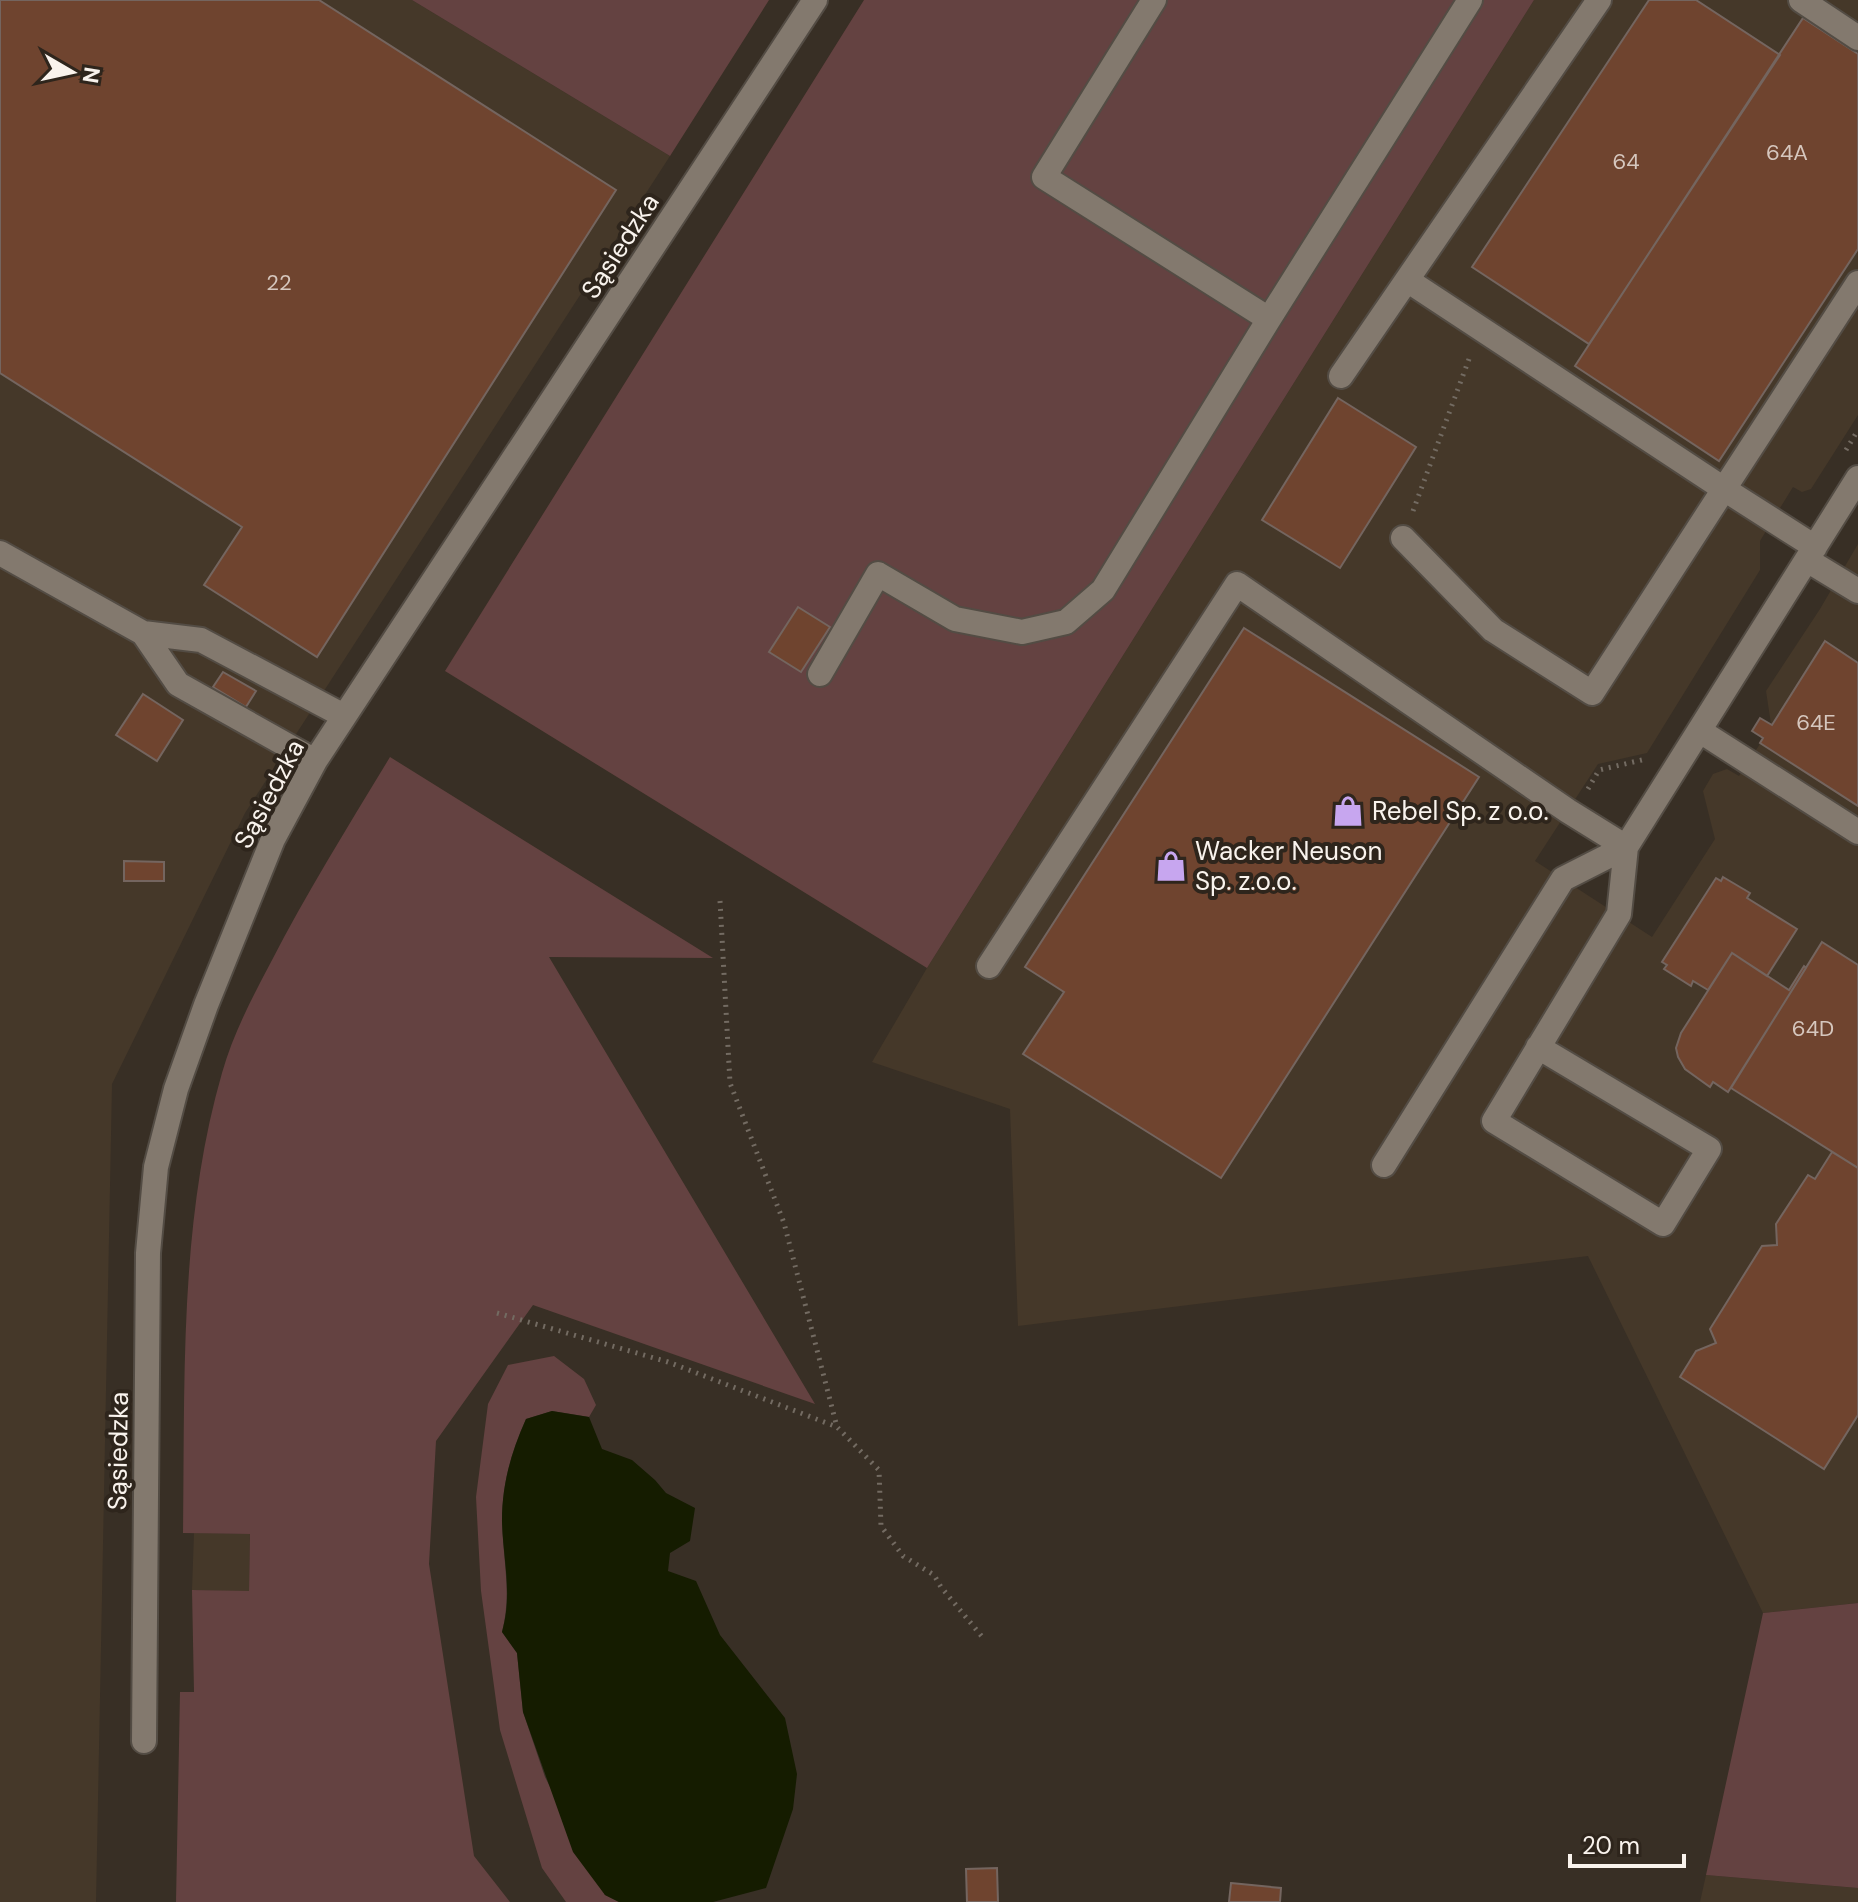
<svg xmlns="http://www.w3.org/2000/svg" width="1858" height="1902" font-family="'DM Sans',sans-serif">
<style>
.built{fill:#453829}
.green{fill:#644241}
.water{fill:#151c00}
.building{fill:#6f442f;stroke:#74655f;stroke-width:2}
.lines{fill:none;stroke-linecap:round;stroke-linejoin:round}
.minor-casing{stroke:#534c44;stroke-width:28}
.path{stroke:#736b62;stroke-width:5;stroke-dasharray:2 6;stroke-linecap:butt}
.minor{stroke:#83796e;stroke-width:24}
.labels{text-anchor:middle;stroke-width:8;stroke-linejoin:round;paint-order:stroke}
.number-label{font-size:22px;fill:#d6c7be}
.street-label{font-size:26px;fill:#f9f3ed;stroke:#2e251c}
.poi-label{font-size:26px;fill:#f9f3ed;stroke:#2e251c;text-anchor:start}
</style>
<rect width="100%" height="100%" fill="#382f25"/>
<path class="built" d="M0 0H412L670 156 245 813 112 1084 96 1902H0Z
M1534 0H1858V415L1811 489 1802 492 1793 487 1772 521 1760 541V570L1647 753 1598 764 1535 861 1652 937 1715 839 1703 791 1713 774 1727 769 1739 776 1758 747 1763 738 1752 731 1760 718 1771 724 1766 691 1820 609 1858 544V1603L1763 1613 1588 1256 1018 1326 1010 1109 872 1062 927 968Z
M194 1533 250 1534 249 1592 192 1590Z
M1706 1875 1858 1888V1902H1700Z"/>
<path class="green" d="M412 0H769L670 156Z
M864 0H1534L927 968 445 671Z
M390 757 713 958 549 957 815 1404 533 1305 436 1441 429 1564 474 1856 510 1902H176L180 1692H194L192 1590 249 1591 250 1534 183 1533C185 1379 179 1222 222 1073 233 1034 252 998 271 962 307 892 349 825 390 757Z
M554 1356 584 1379 596 1405 589 1417 552 1411 526 1419C511 1452 502 1484 502 1521 503 1560 512 1594 502 1632L517 1653 523 1712 545 1777 605 1895 619 1902H566L542 1868 500 1730 481 1591 476 1497 488 1404 508 1365Z
M1858 1603V1888L1706 1875 1763 1613Z"/>
<path class="water" d="M552 1411 589 1417 602 1449 632 1460 655 1480 666 1493 695 1508 690 1541 670 1553 668 1571 696 1581 720 1635 785 1718 797 1774 793 1809 766 1888 713 1902H619L605 1895 573 1852 523 1712 517 1653 502 1632C513 1593 503 1561 502 1521 502 1484 511 1453 526 1419Z"/>
<path class="building" d="M0 0H319L616 190 317 657 204 585 242 527 0 373Z
M1649 0H1696L1780 55 1589 344 1472 267Z
M1803 18 1858 54V249L1719 461 1575 366Z
M1338 398 1416 447 1340 568 1262 520Z
M798 607 830 627 801 672 769 652Z
M1244 628 1479 777 1221 1178 1023 1054 1064 992 1025 967Z
M1825 641 1858 663V806L1760 743 1763 738 1752 731 1760 718 1772 725Z
M223 672 256 691 246 707 213 687Z
M143 694 183 720 157 761 116 735Z
M124 861 164 862V881H124Z
M1723 877 1750 893 1747 898 1797 929 1767 976 1732 953 1708 990 1693 981 1691 986 1664 969 1667 965 1662 962 1716 878 1721 881Z
M1822 942 1858 965V1168L1731 1088Z
M1732 953 1789 990 1804 966 1806 968 1728 1092 1713 1082 1710 1087 1685 1069 1678 1057 1676 1048 1681 1033Z
M1832 1152 1858 1168V1415L1824 1469 1680 1377 1696 1351 1716 1343 1710 1329 1762 1246 1777 1245 1776 1224 1808 1175 1815 1179Z
M997 1868 998 1902H967L966 1869Z
M1231 1883 1281 1888 1280 1902H1229Z"/>
<g class="lines">
<defs>
<path id="minor" d="M1154 0 1044 177 1269 319
M1801 0 1858 38
M1341 376 1599 0
M1403 538 1493 630 1592 693 1724 489 1407 280
M1815 547 1724 489 1858 283
M0 553 143 633 201 640 344 716
M1807 560 1858 591
M143 633 178 684 315 761
M820 674 878 574 955 619 1022 632 1066 622 1103 590 1269 319 1470 0
M1700 731 1858 832
M989 966 1237 584 1568 811 1626 847
M1538 1047 1709 1149 1663 1224 1494 1121 1619 914 1626 847 1858 478
M1384 1165 1563 879 1626 847
M144 1741 148 1253 156 1167 176 1089 206 1005 273 839 315 761 815 0"/>
</defs>
<use href="#minor" class="minor-casing"/>
<path class="path" d="M1846 450 1858 430
M1413 511 1469 359
M1588 789 1599 770 1646 759
M720 901 730 1083 784 1223 837 1427 879 1470 881 1526 903 1556 934 1575 941 1587 984 1639
M497 1313 668 1362 837 1427"/>
<use href="#minor" class="minor"/>
</g>
<defs>
<symbol id="shop-bare" viewBox="-9 -9 18 18"><path d="M-5-2.5h2.3a2.7 3.5 0 0 1 5.4 0H5L5.5 6h-11ZM-1.5-2.5h3a1.5 2.3 0 0 0-3 0Z" fill="#c7a6ef" stroke="#2e251c" stroke-width="2.5" paint-order="stroke"/></symbol>
</defs>
<g fill-rule="evenodd">
<use href="#shop-bare" x="1326" y="789" width="44" height="44"/>
<use href="#shop-bare" x="1149" y="844" width="44" height="44"/>
</g>
<g class="labels">
<g class="number-label">
<text x="1787" y="160">64A</text>
<text x="1626" y="169">64</text>
<text x="279" y="290">22</text>
<text x="1816" y="730">64E</text>
<text x="1813" y="1036">64D</text>
</g>
<g class="street-label">
<text transform="translate(620 246) rotate(-57)" y="9">Sąsiedzka</text>
<text transform="translate(269 794) rotate(-62)" y="9">Sąsiedzka</text>
<text transform="translate(118 1451) rotate(-89)" y="9">Sąsiedzka</text>
</g>
<g class="poi-label">
<text x="1372" y="820">Rebel Sp. z o.o.</text>
<text x="1195" y="860">Wacker Neuson<tspan x="1195" dy="30">Sp. z.o.o.</tspan></text>
</g>
</g>
<g transform="translate(72 72) rotate(99)" stroke="#2e251c" stroke-width="6" paint-order="stroke">
<path d="M0-6L14 30L0 20L-14 30Z" fill="#f9f3ed"/>
<text y="-12" font-size="22" font-weight="bold" text-anchor="middle" fill="#f9f3ed">N</text>
</g>
<path d="M1570 1854v12h114v-12" fill="none" stroke="#f9f3ed" stroke-width="4"/>
<text x="1582" y="1854" font-size="24" fill="#f9f3ed" stroke="#2e251c" stroke-width="6" paint-order="stroke">20 m</text>
</svg>
